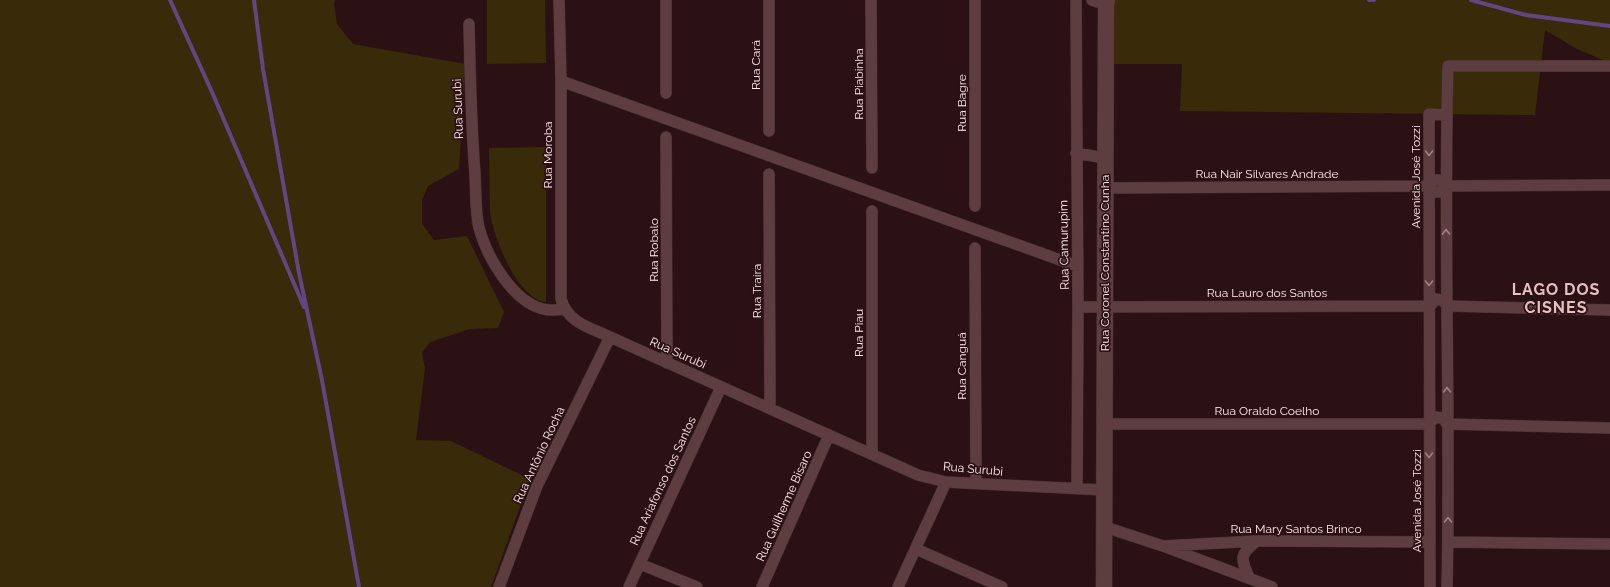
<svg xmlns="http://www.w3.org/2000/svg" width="1610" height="587" font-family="Raleway,sans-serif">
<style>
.green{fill:#392b09}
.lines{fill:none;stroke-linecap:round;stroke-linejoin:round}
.stream{stroke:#634581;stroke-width:4}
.street-casing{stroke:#422f31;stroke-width:12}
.secondary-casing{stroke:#422f31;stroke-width:17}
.street{stroke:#5d3d3f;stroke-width:11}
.secondary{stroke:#5d3d3f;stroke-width:16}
.oneway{stroke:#9e8284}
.labels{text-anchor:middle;stroke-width:3.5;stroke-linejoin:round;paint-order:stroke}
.street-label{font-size:12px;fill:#ffeaeb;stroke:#2c1114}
.district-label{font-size:16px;font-weight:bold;letter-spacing:1px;fill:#e6bfc0;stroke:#2c1114}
</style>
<rect width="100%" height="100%" fill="#2c1114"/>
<path class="green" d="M0 0H335L334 4 337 24 353 44 465 64 459 169 428 186 422 200V224L434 240 467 236 504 312 498 328 470 329 430 342 422 353 425 368 416 440 451 441 530 479 491 587H0Z
M487 0H545L546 63 487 64Z
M1111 0H1610V63L1577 49 1545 30 1535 115 1180 111 1182 64H1106Z
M546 147V302C517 299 494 238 490 213L489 148Z"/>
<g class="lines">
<path class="stream" d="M170 0 212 92 304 307
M254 0 263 69 299 273 322 380 359 587
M1369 0H1374
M1471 0 1526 15 1610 26"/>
<defs>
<path id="street" d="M559 0 561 81V299C568 323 589 327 610 337L918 475 946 482 1104 490
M666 0V93
M769 0V131
M871 0 872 168
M975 0V206
M1076 0 1078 307 1077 489
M1092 0 1106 5
M469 24C470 74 471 124 475 174 476 191 475 211 479 228 487 257 512 301 543 309 550 311 557 310 564 309
M561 81 1077 266
M666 137 667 363
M1076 153 1105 158
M769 174 770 408
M1429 186 1434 192H1440L1445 186 1610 185
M1105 188 1429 186 1435 180H1441L1445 186
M872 211V454
M975 248 976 483
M1078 307 1430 306 1436 299 1442 300 1448 306 1610 310
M1105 424H1429L1435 417 1443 418 1447 424
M1447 424 1610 428
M1105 527 1163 546 1272 587
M1448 542 1610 544
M1163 546 1257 541 1430 542
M916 549 1002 587
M640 564 697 587
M1249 577C1240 558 1240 554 1257 541
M499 587 537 486 610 337
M629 587 721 387
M762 587 829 435
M898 587 946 482
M1430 587 1429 114 1447 115
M1447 587C1451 413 1443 240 1448 66H1610"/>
<path id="secondary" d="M1104 587 1106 5 1107 0"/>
</defs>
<use href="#street" class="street-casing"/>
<use href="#secondary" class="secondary-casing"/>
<use href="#street" class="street"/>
<use href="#secondary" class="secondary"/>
</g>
<defs><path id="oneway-chevron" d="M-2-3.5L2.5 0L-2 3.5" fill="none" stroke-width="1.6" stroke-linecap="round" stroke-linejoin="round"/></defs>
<g class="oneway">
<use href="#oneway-chevron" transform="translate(1429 153) rotate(90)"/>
<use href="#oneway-chevron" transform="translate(1446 232) rotate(-91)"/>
<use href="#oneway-chevron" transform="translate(1429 283) rotate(90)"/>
<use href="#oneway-chevron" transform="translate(1447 390) rotate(-90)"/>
<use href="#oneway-chevron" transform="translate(1429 455) rotate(90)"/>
<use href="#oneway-chevron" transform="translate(1448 520) rotate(-90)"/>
</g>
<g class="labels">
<g class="street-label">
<text transform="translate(756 65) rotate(-90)" y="4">Rua Cará</text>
<text transform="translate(859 84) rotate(-90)" y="4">Rua Piabinha</text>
<text transform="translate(962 103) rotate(-90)" y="4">Rua Bagre</text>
<text transform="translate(458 109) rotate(-92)" y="4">Rua Surubi</text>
<text transform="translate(548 155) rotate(-90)" y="4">Rua Moroba</text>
<text x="1267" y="178">Rua Nair Silvares Andrade</text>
<text transform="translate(1416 177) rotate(-90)" y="4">Avenida José Tozzi</text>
<text transform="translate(1064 245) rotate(-91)" y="4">Rua Camurupim</text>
<text transform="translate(654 250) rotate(-90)" y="4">Rua Robalo</text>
<text transform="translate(1105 263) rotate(-90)" y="4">Rua Coronel Constantino Cunha</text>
<text transform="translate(757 291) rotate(-90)" y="4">Rua Traíra</text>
<text x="1267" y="297">Rua Lauro dos Santos</text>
<text transform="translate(859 333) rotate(-90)" y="4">Rua Piau</text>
<text transform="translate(678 353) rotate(24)" y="4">Rua Surubi</text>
<text transform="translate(962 366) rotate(-90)" y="4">Rua Canguá</text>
<text x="1267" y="415">Rua Oraldo Coelho</text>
<text transform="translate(539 455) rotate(-65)" y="4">Rua Antônio Rocha</text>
<text transform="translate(973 469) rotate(5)" y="4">Rua Surubi</text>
<text transform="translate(663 481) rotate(-65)" y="4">Rua Ariafonso dos Santos</text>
<text transform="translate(1417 501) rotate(-90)" y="4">Avenida José Tozzi</text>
<text transform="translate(784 506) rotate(-66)" y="4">Rua Guilherme Bisaro</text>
<text x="1296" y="533">Rua Mary Santos Brinco</text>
</g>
<g class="district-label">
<text x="1556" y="295">LAGO DOS<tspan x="1556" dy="18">CISNES</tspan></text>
</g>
</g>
</svg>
